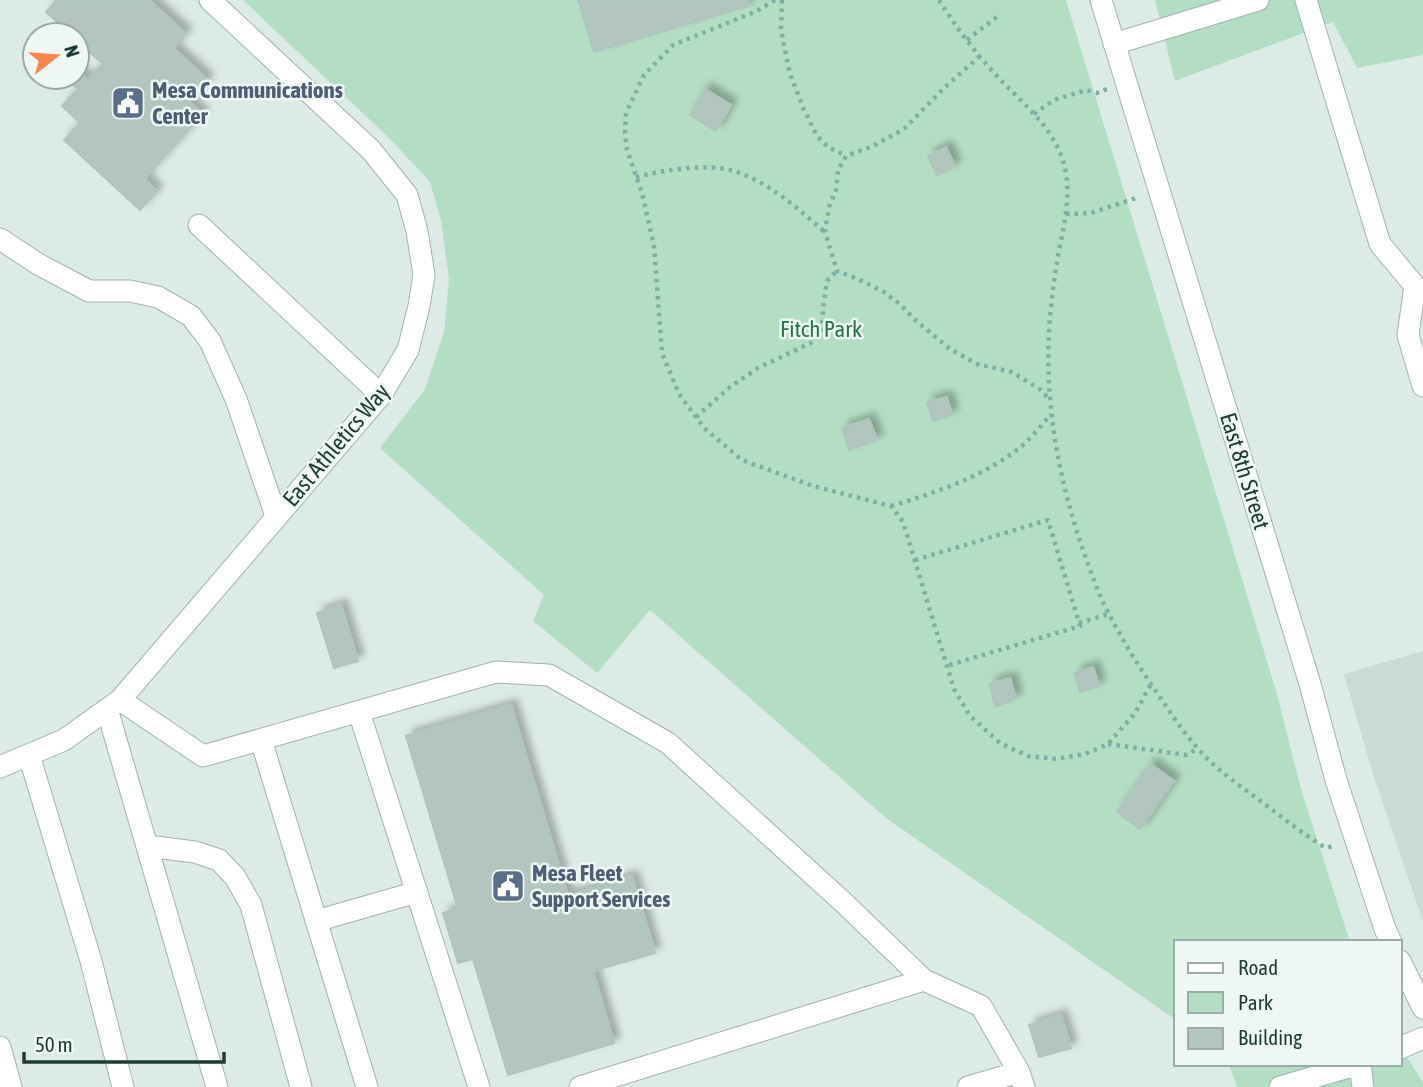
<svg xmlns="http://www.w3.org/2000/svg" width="1423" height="1087" font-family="'Asap Condensed',sans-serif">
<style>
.built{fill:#ccdad5}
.green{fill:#b4dec3}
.building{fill:#b3c5bf;stroke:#b0c4be;stroke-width:2;filter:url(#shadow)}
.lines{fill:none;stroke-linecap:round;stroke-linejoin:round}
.minor-casing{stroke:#a0b3ae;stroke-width:23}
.path{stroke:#7bb1a4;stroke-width:4.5;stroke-dasharray:3.5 5;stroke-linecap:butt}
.minor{stroke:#fff;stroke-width:21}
.labels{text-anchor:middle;stroke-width:5;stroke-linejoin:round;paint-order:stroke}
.service-label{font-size:23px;font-weight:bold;fill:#4e5e75;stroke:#eef7f3;text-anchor:start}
.park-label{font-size:23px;fill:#26744b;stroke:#eef7f3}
.street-label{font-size:23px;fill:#1e3b36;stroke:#eef7f3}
</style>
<defs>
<filter id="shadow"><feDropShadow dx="6" dy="-6" stdDeviation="3.5" flood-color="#0004"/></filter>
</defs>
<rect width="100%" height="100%" fill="#ddebe6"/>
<path class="built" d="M1423 651V922L1372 771 1344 674Z"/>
<path class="green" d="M243 0H1066L1277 694 1301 789 1350 942H1176V1020L886 818 650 610 597 673 533 621 544 595 380 448 425 389 444 332 449 279 441 220 430 182 388 137Z
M1155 0H1423V55L1357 68 1333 22 1175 81Z
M1400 1047 1423 1082V1087H1237L1230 1067 1239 1064H1400Z"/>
<path class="building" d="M57 0H149L186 34 173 48 208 80 188 101 203 114 144 179 157 191 140 210 64 140 80 123 62 106 78 89 65 77H77V70L88 80 103 64 77 41V35H71L46 12Z
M578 0H747L748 6 594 52Z
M705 89 731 105 716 131 690 115Z
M946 147 955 166 937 175 928 156Z
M947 397 952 415 933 421 927 402Z
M869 419 877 440 849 450 842 428Z
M341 605 358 661 334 668 317 613Z
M1093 667 1099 686 1080 692 1075 673Z
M1010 678 1016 698 995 707 990 684Z
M511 705 568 896 632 876 655 953 593 971 614 1043 508 1075 473 959 458 963 443 913 458 909 406 736Z
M1151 764 1174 781 1140 829 1117 812Z
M1061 1015 1071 1048 1039 1057 1029 1025Z"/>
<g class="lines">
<defs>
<path id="minor" d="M1101 0 1310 684 1336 780 1385 929 1391 942
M1306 0 1380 244 1415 286 1408 335 1423 386
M1114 44 1258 0
M199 225 381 395
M0 239 38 264 89 291H130L158 297 191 316 210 341 236 399 276 516
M120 700 203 756 496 672 549 675 668 743 843 902 924 980 981 1006 1019 1072 1024 1087
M107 709 217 1087
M359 712 479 1087
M261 740 367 1087
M29 755 91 961 123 1087
M0 767 64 740 120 700 381 395 408 350 419 306 424 275 417 231 407 195 371 150 210 0
M147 846 195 852 219 860 235 877 251 905 301 1087
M316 921 417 892
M1400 961 1423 1008
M0 1047 11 1087
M1400 1048 1423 1038
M1360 1064 1363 1087
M580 1087 924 980
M968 1087 1019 1072
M1280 1087 1359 1064"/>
</defs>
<use href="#minor" class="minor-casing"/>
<path class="path" d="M775 0 757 11 673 45 644 75 626 113 625 132 627 150 642 193 654 246 662 353 679 394 696 417 704 428 742 460 813 486 891 506 903 522 954 689 970 716 1000 743 1028 756 1057 759 1085 754 1108 744 1135 713 1151 684
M782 0 781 30 790 74 804 110 817 136 828 147 846 156
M939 0C956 27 975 53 997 76 1021 102 1050 124 1062 158 1075 193 1061 234 1056 268 1053 289 1050 311 1049 332 1045 406 1059 480 1083 550 1091 572 1098 594 1109 614 1122 639 1137 664 1153 687 1168 709 1182 731 1200 751 1220 773 1246 790 1270 808 1288 822 1306 836 1326 848L1333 846
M967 40 998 16
M980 56 945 87 904 129 873 146 846 156 838 170 836 190 829 207 825 232 837 271 853 277 884 292 901 305 914 319 950 349 977 364 1012 372 1041 390 1048 398
M1034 114 1054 100 1086 90 1097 93 1107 89
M636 177C663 170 708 163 734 171 769 182 798 209 825 232
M1066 214 1091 213 1139 197
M696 417 730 387 758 368 815 341 822 327 824 301 827 281 837 271
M891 506C934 493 980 478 1017 450 1030 440 1041 426 1051 414
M915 560 1048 520 1080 626 946 666
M1079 623 1108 614
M1108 744 1187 755 1198 748"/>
<use href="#minor" class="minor"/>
</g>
<defs>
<symbol id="civic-square" viewBox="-11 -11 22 22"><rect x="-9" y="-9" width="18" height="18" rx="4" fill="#5c6f8a" stroke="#eef7f3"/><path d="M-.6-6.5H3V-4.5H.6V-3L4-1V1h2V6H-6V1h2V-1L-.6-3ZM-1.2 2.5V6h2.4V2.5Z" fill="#fff"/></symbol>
</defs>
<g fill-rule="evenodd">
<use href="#civic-square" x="109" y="84" width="38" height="38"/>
<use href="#civic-square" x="489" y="867" width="38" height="38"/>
</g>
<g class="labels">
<g class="service-label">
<text x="152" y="98">Mesa Communications<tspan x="152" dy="26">Center</tspan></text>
<text x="532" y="881">Mesa Fleet<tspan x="532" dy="26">Support Services</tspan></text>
</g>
<g class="park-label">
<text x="821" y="337">Fitch Park</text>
</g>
<g class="street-label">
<text transform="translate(336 445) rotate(-50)" y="8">East Athletics Way</text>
<text transform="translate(1245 471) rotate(73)" y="8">East 8th Street</text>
</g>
</g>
<rect x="1174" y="940" width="228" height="126" fill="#eef7f3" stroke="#9baca7" stroke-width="2"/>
<rect x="1188" y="963" width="35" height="10" fill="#ffffff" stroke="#9baca7" stroke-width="2"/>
<text x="1238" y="975" font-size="21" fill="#1e3b36">Road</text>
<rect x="1188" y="992" width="35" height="21" fill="#b4dec3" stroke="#9baca7" stroke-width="2"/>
<text x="1238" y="1010" font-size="21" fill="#1e3b36">Park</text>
<rect x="1188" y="1028" width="35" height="21" fill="#b3c5bf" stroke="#9baca7" stroke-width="2"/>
<text x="1238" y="1045" font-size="21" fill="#1e3b36">Building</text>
<g transform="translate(56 56) rotate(73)"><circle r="33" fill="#eef7f3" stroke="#9baca7" stroke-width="2"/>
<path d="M0-5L12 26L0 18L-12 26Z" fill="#fc854a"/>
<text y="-10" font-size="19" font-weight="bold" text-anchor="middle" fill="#1e3b36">N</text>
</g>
<path d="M24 1052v10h200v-10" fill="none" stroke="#1e3b36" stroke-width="3.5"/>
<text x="35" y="1052" font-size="21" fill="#1e3b36" stroke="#eef7f3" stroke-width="5" paint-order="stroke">50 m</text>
</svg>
